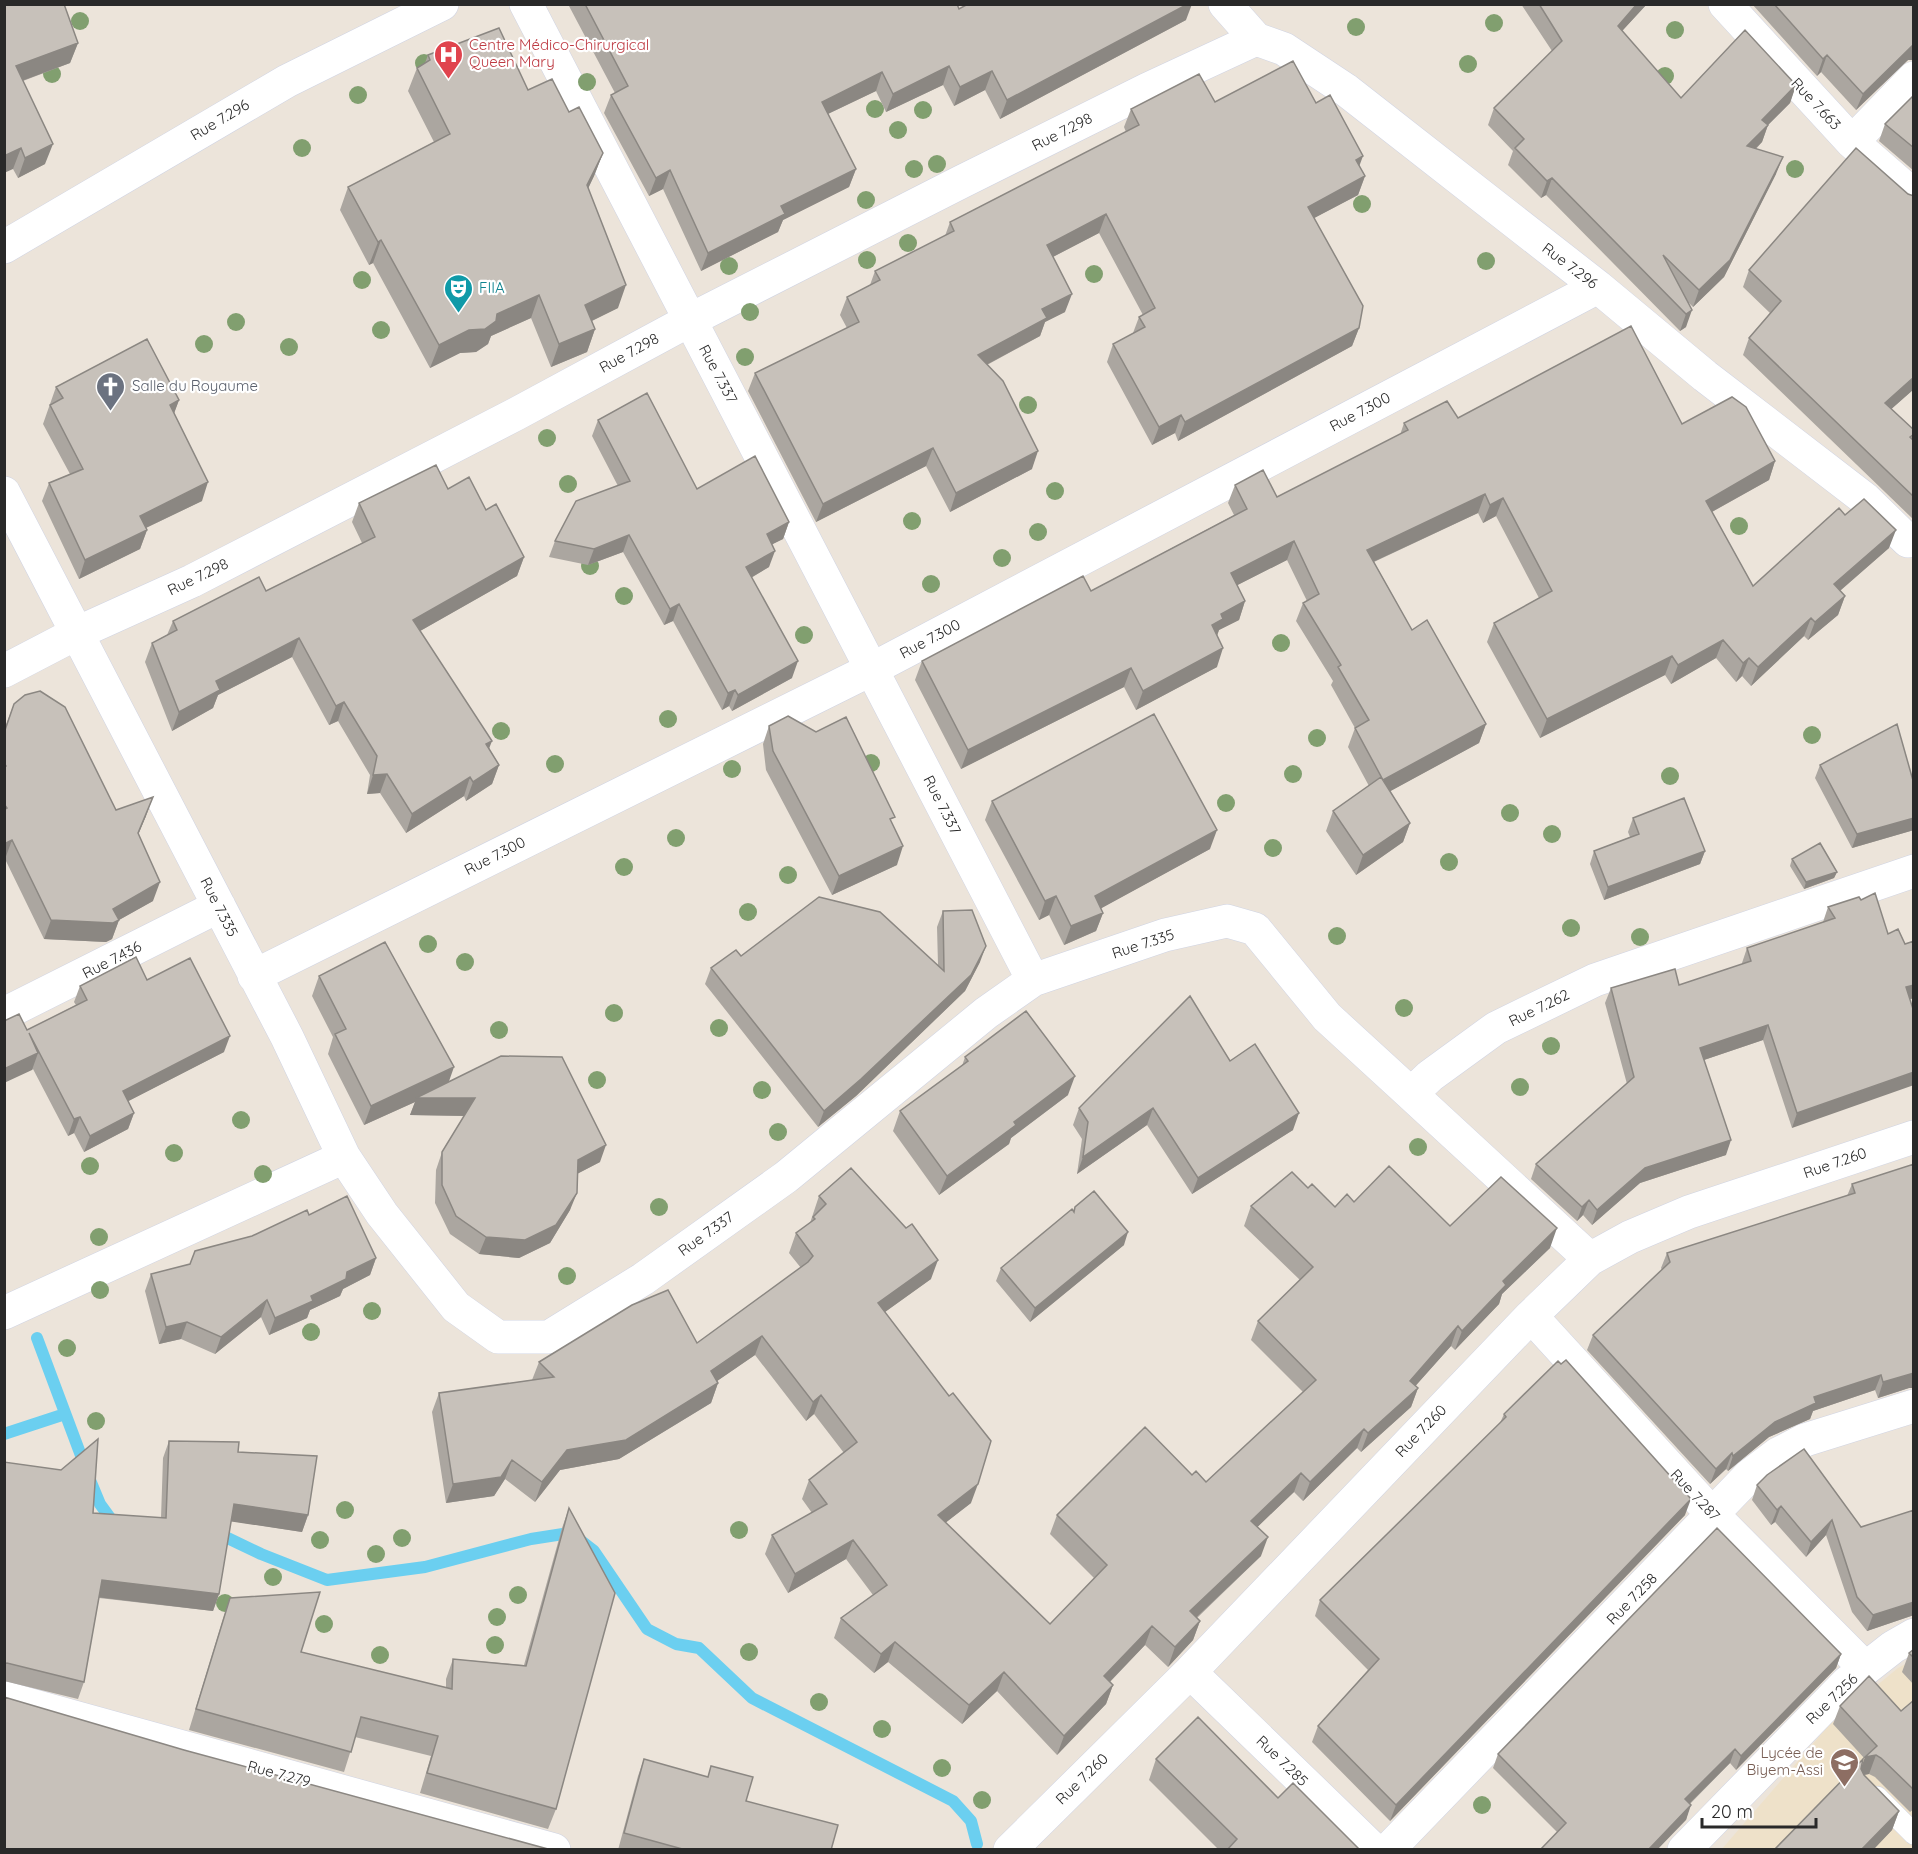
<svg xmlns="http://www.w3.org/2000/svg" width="1918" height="1854" font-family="Quicksand,sans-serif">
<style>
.education{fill:#eee1c9}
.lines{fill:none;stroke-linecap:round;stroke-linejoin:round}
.stream{stroke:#6bcff0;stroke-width:12}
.lane-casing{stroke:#d0d4e3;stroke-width:22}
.street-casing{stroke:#d0d4e3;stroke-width:34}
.lane{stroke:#fff;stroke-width:21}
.street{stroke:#fff;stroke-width:33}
.tree{fill:#819f6f}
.wall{fill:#aba6a0}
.shaded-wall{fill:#8b8782}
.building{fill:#c7c1ba;stroke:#8b8782;stroke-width:1.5}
.labels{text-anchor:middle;stroke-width:4.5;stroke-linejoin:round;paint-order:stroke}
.health-label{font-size:15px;fill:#be3a42;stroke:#fff;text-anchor:start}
.street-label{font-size:15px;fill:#292929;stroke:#fff}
.culture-label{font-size:15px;fill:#0d838f;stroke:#fff;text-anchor:start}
.worship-label{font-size:15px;fill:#5b616d;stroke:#fff;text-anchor:start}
.education-label{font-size:15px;fill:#785e54;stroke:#fff;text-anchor:end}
</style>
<rect width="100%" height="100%" fill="#ece4da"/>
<path class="education" d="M1913 1660V1849L1721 1850 1830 1724 1898 1668Z"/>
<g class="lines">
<path class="stream" d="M37 1338 86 1469
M4 1434 65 1414
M90 1480 100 1504 116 1526
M215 1532 261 1554 327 1580 425 1567 531 1539 563 1534 576 1537 594 1551 647 1629 676 1644 699 1648 752 1698 953 1801 971 1821 977 1844"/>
<defs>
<path id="lane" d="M1877 1797 1914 1834"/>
<path id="street" d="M1225 4 1256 39 1284 49 1346 90 1598 287 1705 376 1865 499 1908 541
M1725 4 1852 142 1914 196
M1852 142 1914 78
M4 247 287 81 442 4
M4 493 287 1037 344 1157 382 1214 456 1307 498 1337H549L643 1279 786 1177 986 1013 1033 980 526 4
M4 671 77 633 192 581 516 414 690 320 961 182 1146 90 1256 39
M254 976 872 669 1598 287
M1033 980 1165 935 1227 921 1255 929 1327 1017 1411 1094
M4 1014 219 906
M1590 1259 1411 1094 1430 1076 1496 1028 1595 980 1914 871
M4 1313 344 1157
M1531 1316 1713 1515 1865 1668
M1190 1672 1374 1850
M5 1698 554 1850
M1010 1850 1190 1672 1531 1316 1590 1259 1630 1237 1689 1212 1914 1137
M1388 1850 1749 1476 1778 1454 1805 1440 1914 1406
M1684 1850 1847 1683 1893 1647 1914 1635"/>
</defs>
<use href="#lane" class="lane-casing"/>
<use href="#street" class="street-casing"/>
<use href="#lane" class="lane"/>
<use href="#street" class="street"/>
</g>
<g class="tree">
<circle cx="80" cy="21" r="9"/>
<circle cx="1494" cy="23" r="9"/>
<circle cx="1356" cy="27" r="9"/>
<circle cx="1675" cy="30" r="9"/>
<circle cx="424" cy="63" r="9"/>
<circle cx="1468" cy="64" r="9"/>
<circle cx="52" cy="74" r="9"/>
<circle cx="1665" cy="76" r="9"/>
<circle cx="587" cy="82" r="9"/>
<circle cx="358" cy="95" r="9"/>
<circle cx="875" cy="109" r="9"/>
<circle cx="923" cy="110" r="9"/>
<circle cx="898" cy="130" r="9"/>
<circle cx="302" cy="148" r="9"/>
<circle cx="937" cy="164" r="9"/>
<circle cx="914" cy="169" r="9"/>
<circle cx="1795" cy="169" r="9"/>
<circle cx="866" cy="200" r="9"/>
<circle cx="1362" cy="204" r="9"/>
<circle cx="908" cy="243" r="9"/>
<circle cx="867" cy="260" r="9"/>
<circle cx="1486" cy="261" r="9"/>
<circle cx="729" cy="266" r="9"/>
<circle cx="1094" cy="274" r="9"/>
<circle cx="362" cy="280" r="9"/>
<circle cx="750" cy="312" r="9"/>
<circle cx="236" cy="322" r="9"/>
<circle cx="381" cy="330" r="9"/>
<circle cx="204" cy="344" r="9"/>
<circle cx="289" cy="347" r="9"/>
<circle cx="745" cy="357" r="9"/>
<circle cx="1028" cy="405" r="9"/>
<circle cx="547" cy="438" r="9"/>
<circle cx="568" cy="484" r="9"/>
<circle cx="1055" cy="491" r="9"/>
<circle cx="912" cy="521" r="9"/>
<circle cx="1739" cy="526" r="9"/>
<circle cx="1038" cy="532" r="9"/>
<circle cx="1002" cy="558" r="9"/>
<circle cx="590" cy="566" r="9"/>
<circle cx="931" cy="584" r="9"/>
<circle cx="624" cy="596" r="9"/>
<circle cx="804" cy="635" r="9"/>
<circle cx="1281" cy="643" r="9"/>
<circle cx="668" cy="719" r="9"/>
<circle cx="501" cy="731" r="9"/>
<circle cx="1812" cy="735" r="9"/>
<circle cx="1317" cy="738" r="9"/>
<circle cx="871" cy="763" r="9"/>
<circle cx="555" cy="764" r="9"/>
<circle cx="732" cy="769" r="9"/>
<circle cx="1293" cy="774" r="9"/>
<circle cx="1670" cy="776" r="9"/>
<circle cx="1226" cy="803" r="9"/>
<circle cx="1510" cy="813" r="9"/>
<circle cx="1552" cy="834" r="9"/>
<circle cx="676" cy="838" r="9"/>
<circle cx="1273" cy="848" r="9"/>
<circle cx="1449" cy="862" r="9"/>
<circle cx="624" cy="867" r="9"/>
<circle cx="788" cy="875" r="9"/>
<circle cx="748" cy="912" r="9"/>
<circle cx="1571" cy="928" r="9"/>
<circle cx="1337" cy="936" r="9"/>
<circle cx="1640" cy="937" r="9"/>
<circle cx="428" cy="944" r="9"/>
<circle cx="465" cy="962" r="9"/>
<circle cx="1404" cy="1008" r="9"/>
<circle cx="614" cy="1013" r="9"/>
<circle cx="719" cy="1028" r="9"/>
<circle cx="499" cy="1030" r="9"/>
<circle cx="1551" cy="1046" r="9"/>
<circle cx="597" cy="1080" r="9"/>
<circle cx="1520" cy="1087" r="9"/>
<circle cx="762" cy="1090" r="9"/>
<circle cx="241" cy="1120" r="9"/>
<circle cx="778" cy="1132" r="9"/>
<circle cx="1418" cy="1147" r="9"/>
<circle cx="174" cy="1153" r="9"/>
<circle cx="90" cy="1166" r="9"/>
<circle cx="263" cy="1174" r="9"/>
<circle cx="659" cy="1207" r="9"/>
<circle cx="99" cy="1237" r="9"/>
<circle cx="567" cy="1276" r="9"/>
<circle cx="100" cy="1290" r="9"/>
<circle cx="372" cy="1311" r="9"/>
<circle cx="311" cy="1332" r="9"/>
<circle cx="67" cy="1348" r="9"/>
<circle cx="96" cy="1421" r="9"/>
<circle cx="345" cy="1510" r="9"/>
<circle cx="739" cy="1530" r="9"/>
<circle cx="402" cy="1538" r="9"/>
<circle cx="320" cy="1540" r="9"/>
<circle cx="376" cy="1554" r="9"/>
<circle cx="273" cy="1577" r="9"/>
<circle cx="518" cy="1595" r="9"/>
<circle cx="225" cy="1603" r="9"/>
<circle cx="497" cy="1617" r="9"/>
<circle cx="324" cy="1624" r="9"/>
<circle cx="495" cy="1645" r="9"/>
<circle cx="749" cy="1652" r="9"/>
<circle cx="380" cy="1655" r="9"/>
<circle cx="819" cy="1702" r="9"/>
<circle cx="882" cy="1729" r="9"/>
<circle cx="942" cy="1768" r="9"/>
<circle cx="982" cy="1800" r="9"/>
<circle cx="1482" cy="1805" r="9"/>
</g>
<path class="wall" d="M4 4 78 43 70 63 23 81 45 164 18 178 13 169Z
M570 4H957L959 9 1186 20 1000 119 985 90 954 106 943 85 886 112 876 91 828 114 856 169 849 187 783 220 778 232 701 271 663 189 649 196 604 113 611 95 615 93 569 6Z
M1521 4H1647L1622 31 1681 98 1796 85 1790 103 1768 125 1762 142 1756 149 1776 174 1724 277 1693 307 1689 303 1686 327 1680 331 1546 195 1541 198 1508 165 1513 151 1488 125 1494 108 1552 51Z
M1752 4H1914V60H1908L1856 110 1821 72 1817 76Z
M428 55 528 90 569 112 603 153 594 176 588 188 618 308 592 321 595 329 587 352 551 367 531 318 491 336 488 344 476 352 460 353 430 368 373 263 369 265 340 210 348 187 434 142 408 91 417 68 425 63Z
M1914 95V171L1879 141 1885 124Z
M1215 102 1316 103 1359 166 1365 176 1358 195 1314 218 1359 328 1352 346 1178 441 1175 433 1152 445 1107 362 1113 344 1133 333 1139 317 1143 315 1099 233 1053 257 1065 312 1045 322 1040 336 987 365 1032 469 950 512 926 466 816 522 748 391 755 373 847 328 840 315 847 297 870 285 875 271 945 236 950 222 1126 132 1124 127 1131 109Z
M1908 194 1914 196V389L1891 409 1914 430V520L1743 355 1749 338 1770 313 1743 287 1749 270Z
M56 387 179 400 174 413 202 501 146 528 147 530 140 549 79 579 42 501 49 483 70 474 43 424Z
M1458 418 1682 424 1775 461 1769 480 1712 512 1753 586 1845 515 1889 548 1840 591 1845 596 1838 615 1808 640 1804 636 1751 686 1742 676 1736 682 1716 658 1671 684 1665 675 1540 738 1487 642 1494 623 1539 598 1496 516 1483 523 1478 513 1374 562 1412 630 1486 724 1479 743 1390 791 1410 823 1403 842 1356 875 1326 831 1333 811 1369 786 1348 747 1355 728 1331 685 1333 681 1296 621 1303 603 1307 601 1287 560 1237 585 1245 601 1239 620 1219 630 1217 636V667L1136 710 1124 687 961 769 915 680 922 661 1091 591 1234 515 1228 503 1235 485 1277 497 1400 435 1404 423Z
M598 420 697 489 789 522 783 539 772 544 769 567 751 578 792 678 732 711 729 706 722 710 673 621 664 625 623 552 588 565 549 557 555 541 618 486 592 436Z
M448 489 486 510 524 557 517 576 420 631 499 765 492 784 466 801 464 796 406 833 380 793 367 794 370 775 338 721 329 725 292 657 218 695 213 708 172 731 145 662 152 643 167 635 173 621 266 591 362 543 352 522 359 503Z
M14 704 116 810 146 816 138 834 153 901 119 920 112 939 106 942 44 939 5 859H4V730Z
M769 726 892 823 897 865 832 895 766 770 763 744Z
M1820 765 1914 784V830L1852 848 1815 778Z
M992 801 1210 849 1101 908 1103 913 1096 931 1064 945 1049 915 1039 920 985 820Z
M1633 818 1705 851 1700 864 1604 900 1590 864 1594 851 1630 837 1628 832Z
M1792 859 1837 872 1834 878 1804 889 1790 866Z
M1861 900 1888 934 1905 944 1914 941V998L1910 999 1792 1128 1763 1040 1704 1060 1726 1155 1640 1183 1592 1225 1583 1215 1577 1221 1531 1179 1536 1164 1627 1084 1605 1003 1611 988 1679 985 1742 964V963L1747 948 1823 922 1828 907Z
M943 911 980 962 965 991 856 1096 818 1127 705 984 711 968 741 956 938 965 937 927Z
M319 976 448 1082 600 1162 577 1174 570 1210 550 1243 519 1258 479 1254 450 1234 435 1203 436 1170 442 1152 464 1116 410 1115 415 1102 364 1125 328 1054 333 1037 312 996Z
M147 980 224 1052 128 1101 134 1113 128 1129 84 1152 74 1133 68 1136 33 1069 32 1070 27 1030 76 1005 74 1002 80 986Z
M965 1057 1068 1095 1011 1138 1009 1144 939 1195 893 1131 900 1111 962 1066Z
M1230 1061 1293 1130 1192 1194 1147 1125 1077 1174 1082 1139 1073 1125 1079 1108Z
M1914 1164V1388H1909L1878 1398 1875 1390 1813 1411 1810 1419 1769 1437 1728 1471 1726 1469 1710 1484 1587 1350 1593 1335 1662 1270 1661 1268 1667 1253 1847 1196 1852 1184Z
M1308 1188 1335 1207 1354 1202 1450 1226 1550 1248 1502 1294 1499 1304 1455 1350 1451 1346 1415 1386 1418 1388 1411 1407 1361 1452 1357 1448 1303 1501 1294 1492 1257 1527 1261 1556 1197 1618 1200 1621 1193 1640 1168 1667 1145 1645 1110 1682 1113 1685 1106 1704 1057 1755 997 1691 962 1724 888 1662 874 1673 834 1638 841 1618 873 1595 846 1559 788 1593 765 1554 772 1535 812 1513 802 1499 809 1480 844 1453 814 1414 806 1421 755 1355 717 1381 718 1383 711 1403 619 1459 560 1470 535 1502 505 1479 494 1496 446 1503 432 1412 439 1393 532 1380 539 1362 697 1343 801 1268 789 1253 796 1233 810 1223 819 1196 931 1279 885 1312 971 1503 945 1523 1050 1624 1094 1578 1050 1534 1057 1515 1192 1475 1206 1482 1303 1392 1251 1340 1258 1321 1300 1280 1244 1226 1251 1206Z
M1075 1207 1124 1245 1030 1322 996 1281 1001 1268 1073 1211Z
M309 1215 376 1258 370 1275 343 1289 340 1296 310 1310 307 1318 269 1335 261 1317 215 1354 181 1339 159 1344 145 1291 151 1274 190 1264 252 1236Z
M1504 1414 1685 1515 1390 1821 1312 1742 1318 1726 1368 1670 1315 1616 1320 1600 1500 1423Z
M169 1441 238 1452 308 1515 302 1532 231 1521 219 1594 213 1611 99 1598 84 1682 78 1699 4 1681V1462L93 1513 161 1518 163 1458Z
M1757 1485 1861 1527 1914 1510V1615L1867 1631 1852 1612 1826 1535 1806 1557 1775 1522 1771 1525 1752 1500Z
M569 1508 556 1809 548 1829 420 1793 431 1756 355 1737 344 1772 189 1730 223 1619 230 1598 301 1652 446 1688V1679L453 1659 524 1665 562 1528Z
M1914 1649V1685L1902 1672 1909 1653Z
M1841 1654 1836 1668 1736 1770 1730 1763 1690 1804 1686 1820 1557 1832 1493 1768 1498 1754Z
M1869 1676 1901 1711 1914 1700V1809L1910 1812 1875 1777 1869 1774 1864 1775 1899 1811 1892 1830 1873 1850H1774L1863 1759 1861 1769 1865 1759 1833 1724 1840 1706Z
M644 1759 746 1801 831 1850H618L638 1776Z
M1156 1759 1278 1798 1359 1850H1219L1149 1780Z"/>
<path class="shaded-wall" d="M1188 4H1192L1186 20 1000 119 1007 100Z
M1637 4H1647L1611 43 1618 26Z
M78 43 70 63 8 86 16 66Z
M1914 44V60H1908L1856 110 1863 94Z
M1827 55 1821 72 1817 76 1823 59Z
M949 66 943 85 886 112 893 94Z
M992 71 985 90 954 106 960 87Z
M882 72 876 91 815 120 822 102Z
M1796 85 1790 103 1756 137 1762 120Z
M1768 125 1762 142 1741 163 1747 146Z
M53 144 45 164 18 178 25 158Z
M21 148 13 169 4 173V156Z
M603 153 594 176 579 208 587 185Z
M1363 156 1356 175V160Z
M1783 157 1776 174 1724 277 1693 307 1699 290Z
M856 169 849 187 783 220 778 232 701 271 708 253 781 206Z
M670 170 663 189 649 196 656 178Z
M1365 176 1358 195 1301 225 1308 207Z
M1552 178 1546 195 1541 198 1547 181Z
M1106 214 1099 233 1041 263 1047 245Z
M381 240 373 263 369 265 378 242Z
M626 285 618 308 577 328 585 305Z
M1072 294 1065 312 1045 322 1040 336 971 373 978 355 1042 309Z
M539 295 531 318 491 336 488 344 476 352 460 353 430 368 439 345 497 314Z
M1692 310 1686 327 1680 331 1686 314Z
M1359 328 1352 346 1178 441 1185 422Z
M595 329 587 352 551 367 559 344Z
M1914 377V389L1879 420 1885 403Z
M179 400 172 419 170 405Z
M1181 415 1175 433 1152 445 1159 427Z
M933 448 926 466 816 522 823 504Z
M1038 451 1032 469 950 512 956 493Z
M1775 461 1769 480 1699 519 1706 501Z
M208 482 202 501 133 534 140 516Z
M1485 494 1478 513 1360 568 1367 550Z
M1503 498 1496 516 1483 523 1490 505Z
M789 522 783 539 761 550 767 534Z
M147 530 140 549 79 579 85 560Z
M1896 530 1889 548 1827 602 1834 584Z
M629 535 623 552 588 565 594 549Z
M1294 541 1287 560 1224 592 1231 573Z
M775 551 769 567 740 584 746 567Z
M524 557 517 576 406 639 413 620Z
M1845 596 1838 615 1808 640 1815 622Z
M1245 601 1239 620 1219 630 1216 638 1212 625 1221 614Z
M679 604 673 621 664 625 670 609Z
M1811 618 1804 636 1751 686 1758 667Z
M299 638 292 657 218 695 213 708 172 731 179 712 216 681Z
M1723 640 1716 658 1671 684 1678 665Z
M1223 648 1217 667 1136 710 1143 691Z
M1672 656 1665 675 1540 738 1547 719Z
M1749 658 1742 676 1736 682 1743 663Z
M798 661 792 678 732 711 738 695Z
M1131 668 1124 687 961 769 968 750Z
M735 690 729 706 722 710 728 693Z
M344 702 338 721 329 725 336 706Z
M1486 724 1479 743 1376 799 1383 780Z
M492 741 485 759 486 744Z
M499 765 492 784 466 801 473 782Z
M387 774 380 793 367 794 373 775Z
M470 777 464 796 406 833 412 814Z
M153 797 146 816 131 852 138 833Z
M1914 818V830L1852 848 1857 834Z
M1410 823 1403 842 1356 875 1363 855Z
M1217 830 1210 849 1089 915 1095 896Z
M12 840 5 859H4V844Z
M903 846 897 865 832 895 839 876Z
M1705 851 1700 864 1604 900 1608 887Z
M1837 872 1834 878 1804 889 1806 882Z
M160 882 153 901 119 920 112 939 106 942 44 939 51 920 113 909Z
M1056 896 1049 915 1039 920 1045 901Z
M1103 913 1096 931 1064 945 1071 926Z
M986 946 980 962 965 991 856 1096 818 1127 824 1111Z
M1914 985V998L1900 1002 1906 987Z
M1768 1025 1763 1040 1695 1063 1700 1048Z
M230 1036 224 1052 117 1107 123 1091Z
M38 1053 32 1070 4 1083V1069Z
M454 1067 447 1087 475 1098 469 1116 410 1115 415 1102 364 1125 371 1106Z
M1914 1072V1085L1792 1128 1797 1113Z
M1075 1076 1068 1095 1011 1138 1009 1144 939 1195 947 1176 1014 1122Z
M1153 1108 1147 1125 1077 1174 1083 1157Z
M134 1113 128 1129 84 1152 90 1136Z
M1299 1113 1293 1130 1192 1194 1198 1178Z
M80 1117 74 1133 68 1136 74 1119Z
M1731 1140 1726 1155 1640 1183 1592 1225 1597 1210 1645 1168Z
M606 1145 600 1162 571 1177 578 1160Z
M577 1193 570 1210 550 1243 519 1258 479 1254 486 1237Z
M1589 1200 1583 1215 1577 1221 1582 1207Z
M1557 1228 1550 1248 1502 1294 1499 1304 1455 1350 1462 1331 1503 1281Z
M1128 1232 1124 1245 1030 1322 1035 1308Z
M376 1258 370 1275 343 1289 340 1296 310 1310 307 1318 269 1335 275 1318 347 1272Z
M938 1260 931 1279 871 1322 878 1303Z
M267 1300 261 1317 215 1354 221 1337Z
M187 1322 181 1339 159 1344 166 1327Z
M1458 1326 1451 1346 1403 1400 1410 1381Z
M762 1336 755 1355 704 1390 711 1371Z
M1914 1373V1388H1909L1878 1398 1883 1382Z
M1881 1375 1875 1390 1813 1411 1810 1419 1769 1437 1728 1471 1733 1456 1775 1422 1814 1397Z
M718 1383 711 1403 619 1459 560 1470 535 1502 542 1482 567 1450Z
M1418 1388 1411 1407 1361 1452 1368 1433Z
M821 1395 814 1414 806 1421 813 1402Z
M1364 1429 1357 1448 1303 1501 1310 1482Z
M1732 1453 1726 1469 1710 1484 1716 1469Z
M512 1460 505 1479 494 1496 446 1503 453 1484Z
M1301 1473 1294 1492 1244 1540 1251 1521Z
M978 1484 971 1503 931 1534 938 1515Z
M1691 1499 1685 1515 1390 1821 1396 1805Z
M234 1504 308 1515 302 1532 228 1521Z
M1781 1506 1775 1522 1771 1525 1777 1510Z
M1832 1520 1826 1535 1806 1557 1811 1542Z
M1268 1537 1261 1556 1183 1630 1190 1611Z
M853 1540 846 1559 788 1593 795 1574Z
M102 1580 219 1594 213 1611 96 1597Z
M1914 1602V1615L1867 1631 1873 1615Z
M1200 1621 1193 1640 1168 1667 1175 1647Z
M1152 1626 1145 1645 1097 1695 1104 1676Z
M895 1642 888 1662 874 1673 881 1654Z
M1841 1654 1836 1668 1736 1770 1741 1756Z
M1004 1672 997 1691 962 1724 969 1705Z
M1113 1685 1106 1704 1057 1755 1064 1736Z
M1735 1749 1730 1763 1680 1813 1685 1799Z
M1876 1755 1869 1774 1858 1776 1865 1757Z
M1691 1805 1686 1820 1657 1850H1648Z
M1899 1811 1892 1830 1873 1850H1861Z"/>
<path class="building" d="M4 4H64L78 43 16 66 53 144 25 158 21 148 4 156Z
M585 4H957L959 9 968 4H1188L1007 100 992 71 960 87 949 66 893 94 882 72 822 102 856 169 781 206 785 214 708 253 670 170 656 178 611 95 628 86Z
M1539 4H1637L1618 26 1681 98 1745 30 1796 85 1762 120 1768 125 1747 146 1783 157 1730 260 1699 290 1663 255 1692 310 1686 314 1552 178 1547 181 1515 148 1524 139 1494 108 1562 41Z
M1774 4H1914V44L1863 94 1827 55 1823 59Z
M499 28 528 90 552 79 569 112 579 107 603 153 587 185 626 285 585 305 595 329 559 344 539 295 497 314 496 321 485 329 469 330 439 345 381 240 378 242 348 187 450 134 417 68 430 60 428 55Z
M1293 61 1316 103 1330 95 1363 156 1356 160 1365 176 1308 207 1363 306 1359 328 1185 422 1181 415 1159 427 1113 344 1145 327 1139 317 1155 308 1106 214 1047 245 1072 294 1042 309 1047 318 978 355 1003 381 1038 451 956 493 933 448 823 504 755 373 859 322 847 297 880 280 875 271 954 231 950 222 1139 125 1131 109 1199 74 1215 102Z
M1914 95V148L1885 124Z
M1856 148 1908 194 1914 196V377L1885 403 1914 430V434L1910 437 1914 441V497L1749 338 1781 301 1749 270Z
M1631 326 1682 424 1732 397 1746 407 1775 461 1706 501 1753 586 1839 508 1845 515 1864 499 1896 530 1834 584 1845 596 1815 622 1811 618 1758 667 1749 658 1743 663 1723 640 1678 665 1672 656 1547 719 1494 623 1552 591 1503 498 1490 505 1485 494 1367 550 1412 630 1427 620 1486 724 1383 780 1355 728 1369 720 1338 667 1341 665 1303 603 1319 594 1294 541 1231 573 1245 601 1221 614 1223 619 1212 625 1223 648 1143 691 1131 668 968 750 922 661 1083 576 1091 591 1247 509 1235 485 1263 470 1277 497 1408 430 1404 423 1447 401 1458 418Z
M147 339 179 400 170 405 208 482 140 516 147 530 85 560 49 483 83 469 50 405 63 398 56 387Z
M647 393 697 489 755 456 789 522 767 534 775 551 746 567 798 661 738 695 735 690 728 693 679 604 670 609 629 535 594 549 555 541 576 501 630 481 598 420Z
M436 465 448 489 469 477 486 510 496 504 524 557 413 620 492 741 486 744 499 765 473 782 470 777 412 814 387 774 373 775 377 756 344 702 336 706 299 638 216 681 220 690 179 712 152 643 177 630 173 621 259 577 266 591 375 537 359 503Z
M40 691 65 707 116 810 153 797 138 833 160 882 113 909 119 920 113 923 51 920 12 840 4 844V810L7 808 4 804V767L6 766 4 763V733L14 704 25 695Z
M1154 714 1217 830 1095 896 1103 913 1071 926 1056 896 1045 901 992 801Z
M788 716 816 732 846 717 895 817 890 819 903 846 839 876 773 751 769 726Z
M1897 724 1914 784V818L1857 834 1820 765Z
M1381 777 1410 823 1363 855 1333 811Z
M1684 798 1705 851 1608 887 1594 851 1639 834 1633 818Z
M1820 843 1837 872 1806 882 1792 859Z
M1875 893 1888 934 1898 929 1905 944 1914 941V985L1906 987 1914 1012V1072L1797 1113 1768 1025 1700 1048 1731 1140 1645 1168 1597 1210 1589 1200 1582 1207 1536 1164 1634 1077 1611 988 1675 969 1679 985 1751 961 1747 948 1835 918 1828 907 1859 897 1861 900Z
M819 897 880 912 944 971 943 911 972 910 986 946 971 975 861 1079 824 1111 711 968 736 950 741 956Z
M385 942 454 1067 371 1106 335 1034 346 1029 319 976Z
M136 957 147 980 190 958 230 1036 123 1091 134 1113 90 1136 80 1117 74 1119 29 1033 38 1053 4 1069V1021L19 1014 27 1030 87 1000 80 986Z
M1190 996 1230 1061 1255 1044 1299 1113 1198 1178 1153 1108 1083 1157 1088 1122 1079 1108Z
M1026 1011 1075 1076 1014 1122 1016 1125 947 1176 900 1111 968 1061 965 1057Z
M501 1056 562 1057 606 1145 578 1160 577 1193 556 1225 525 1240 486 1237 456 1216 442 1185V1152L475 1098H416Z
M1914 1164V1373L1883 1382 1881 1375 1814 1397 1816 1403 1775 1422 1733 1456 1732 1453 1716 1469 1593 1335 1670 1262 1667 1253 1855 1193 1852 1184Z
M1389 1166 1450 1226 1501 1177 1557 1228 1503 1281 1506 1285 1462 1331 1458 1326 1410 1381 1418 1388 1368 1433 1364 1429 1310 1482 1301 1473 1251 1521 1268 1537 1190 1611 1200 1621 1175 1647 1152 1626 1104 1676 1113 1685 1064 1736 1004 1672 969 1705 895 1642 881 1654 841 1618 887 1585 853 1540 795 1574 772 1535 827 1504 809 1480 857 1442 821 1395 813 1402 762 1336 711 1371 718 1383 626 1440 567 1450 542 1482 512 1460 501 1477 453 1484 439 1393 554 1377 539 1362 632 1305 668 1290 697 1343 808 1262 813 1256 796 1233 815 1219 813 1217 826 1204 819 1196 851 1168 906 1228 912 1224 938 1260 878 1303 949 1396 953 1393 991 1441 978 1484 938 1515 1050 1624 1107 1565 1057 1515 1145 1427 1192 1475 1196 1471 1206 1482 1316 1380 1258 1321 1313 1267 1251 1206 1292 1172 1308 1188 1312 1184 1335 1207 1347 1194 1354 1202Z
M1094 1191 1128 1232 1035 1308 1001 1268 1072 1209 1074 1212 1075 1207Z
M347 1196 376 1258 347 1272 346 1279 311 1296 313 1301 275 1318 267 1300 221 1337 187 1322 166 1327 151 1274 190 1264 195 1251 252 1236 307 1210 309 1215Z
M1566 1360 1691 1499 1396 1805 1318 1726 1379 1659 1320 1600 1506 1417 1504 1414 1558 1361 1561 1364Z
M98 1439 93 1513 166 1518 169 1441 239 1442 238 1452 317 1456 308 1515 234 1504 219 1594 102 1580 84 1682 7 1663 4 1664V1462L61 1470Z
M1804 1449 1861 1527 1914 1510V1602L1873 1615 1857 1597 1832 1520 1811 1542 1781 1506 1777 1510 1757 1485 1767 1475Z
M569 1508 615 1593 556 1809 427 1773 438 1736 361 1717 351 1752 196 1709 230 1598 320 1592 301 1652 452 1689 453 1659 526 1666Z
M1717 1528 1841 1654 1741 1756 1735 1749 1685 1799 1691 1805 1648 1850H1540L1566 1823 1498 1754Z
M1914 1649V1658L1909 1653Z
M1869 1676 1901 1711 1914 1700V1790L1881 1758 1876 1755 1865 1757 1877 1746 1840 1706Z
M4 1697 184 1750 548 1849 4 1850Z
M1198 1717 1278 1798 1293 1783 1359 1849 1358 1850H1227L1237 1839 1156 1759Z
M644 1759 708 1777 711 1766 753 1777 746 1801 838 1825 831 1850H686L624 1833Z
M1863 1759 1861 1769 1864 1775 1899 1811 1861 1850H1774Z"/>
<defs>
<symbol id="hospital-pin" viewBox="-11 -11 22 30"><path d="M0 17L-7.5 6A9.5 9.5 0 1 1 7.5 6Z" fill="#e0444e" stroke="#fff"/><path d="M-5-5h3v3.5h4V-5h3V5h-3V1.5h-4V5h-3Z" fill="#fff"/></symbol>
<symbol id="theatre-pin" viewBox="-11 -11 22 30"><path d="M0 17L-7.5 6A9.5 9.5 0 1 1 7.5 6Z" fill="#0f9aa8" stroke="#fff"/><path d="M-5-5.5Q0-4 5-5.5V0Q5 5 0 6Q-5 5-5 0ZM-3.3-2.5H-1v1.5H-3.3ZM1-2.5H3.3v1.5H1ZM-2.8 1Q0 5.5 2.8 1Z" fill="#fff"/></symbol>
<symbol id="church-pin" viewBox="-11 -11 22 30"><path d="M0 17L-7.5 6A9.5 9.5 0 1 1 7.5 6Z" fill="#6b7280" stroke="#fff"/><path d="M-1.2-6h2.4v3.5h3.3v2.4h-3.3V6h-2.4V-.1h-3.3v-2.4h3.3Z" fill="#fff"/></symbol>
<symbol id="school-pin" viewBox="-11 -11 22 30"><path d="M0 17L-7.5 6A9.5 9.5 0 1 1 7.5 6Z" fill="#8d6e63" stroke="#fff"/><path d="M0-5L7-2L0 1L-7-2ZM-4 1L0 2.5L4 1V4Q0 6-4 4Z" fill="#fff"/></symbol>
</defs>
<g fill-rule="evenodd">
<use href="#hospital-pin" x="432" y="38" width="33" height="45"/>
<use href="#theatre-pin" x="442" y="272" width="33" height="45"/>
<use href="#church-pin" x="94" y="370" width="33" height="45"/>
<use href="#school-pin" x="1828" y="1746" width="33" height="45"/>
</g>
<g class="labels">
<g class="health-label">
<text x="469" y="50">Centre Médico-Chirurgical<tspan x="469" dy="17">Queen Mary</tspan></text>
</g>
<g class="street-label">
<text transform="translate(1816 104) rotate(47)" y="5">Rue 7.663</text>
<text transform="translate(220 120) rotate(-31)" y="5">Rue 7.296</text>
<text transform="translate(1062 132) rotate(-27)" y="5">Rue 7.298</text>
<text transform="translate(1570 266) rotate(37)" y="5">Rue 7.296</text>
<text transform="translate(629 353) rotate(-29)" y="5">Rue 7.298</text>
<text transform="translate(718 374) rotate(62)" y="5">Rue 7.337</text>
<text transform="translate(1360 412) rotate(-28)" y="5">Rue 7.300</text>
<text transform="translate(198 577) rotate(-26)" y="5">Rue 7.298</text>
<text transform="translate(930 639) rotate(-28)" y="5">Rue 7.300</text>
<text transform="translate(942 805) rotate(63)" y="5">Rue 7.337</text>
<text transform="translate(495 856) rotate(-27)" y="5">Rue 7.300</text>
<text transform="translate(219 907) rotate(63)" y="5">Rue 7.335</text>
<text transform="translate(1143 944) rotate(-18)" y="5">Rue 7.335</text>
<text transform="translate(112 960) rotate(-27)" y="5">Rue 7.436</text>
<text transform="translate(1539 1008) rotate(-26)" y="5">Rue 7.262</text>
<text transform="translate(1835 1163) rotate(-19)" y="5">Rue 7.260</text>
<text transform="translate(706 1234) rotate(-36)" y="5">Rue 7.337</text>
<text transform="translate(1421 1431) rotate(-46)" y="5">Rue 7.260</text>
<text transform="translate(1695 1495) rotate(47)" y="5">Rue 7.287</text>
<text transform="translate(1632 1599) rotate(-46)" y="5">Rue 7.258</text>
<text transform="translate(1832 1699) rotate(-44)" y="5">Rue 7.256</text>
<text transform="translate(1282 1761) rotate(44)" y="5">Rue 7.285</text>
<text transform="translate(279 1774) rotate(15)" y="5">Rue 7.279</text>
<text transform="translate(1082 1779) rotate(-44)" y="5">Rue 7.260</text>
</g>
<g class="culture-label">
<text x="479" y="293">FIIA</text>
</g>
<g class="worship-label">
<text x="132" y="391">Salle du Royaume</text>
</g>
<g class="education-label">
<text x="1823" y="1758">Lycée de<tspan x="1823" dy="17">Biyem-Assi</tspan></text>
</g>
</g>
<rect width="1918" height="1854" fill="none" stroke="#292929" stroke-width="12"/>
<path d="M1702 1818v9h114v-9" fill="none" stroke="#292929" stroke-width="3"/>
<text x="1711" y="1818" font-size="18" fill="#292929" stroke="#ffffff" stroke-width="4.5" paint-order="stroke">20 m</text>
</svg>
